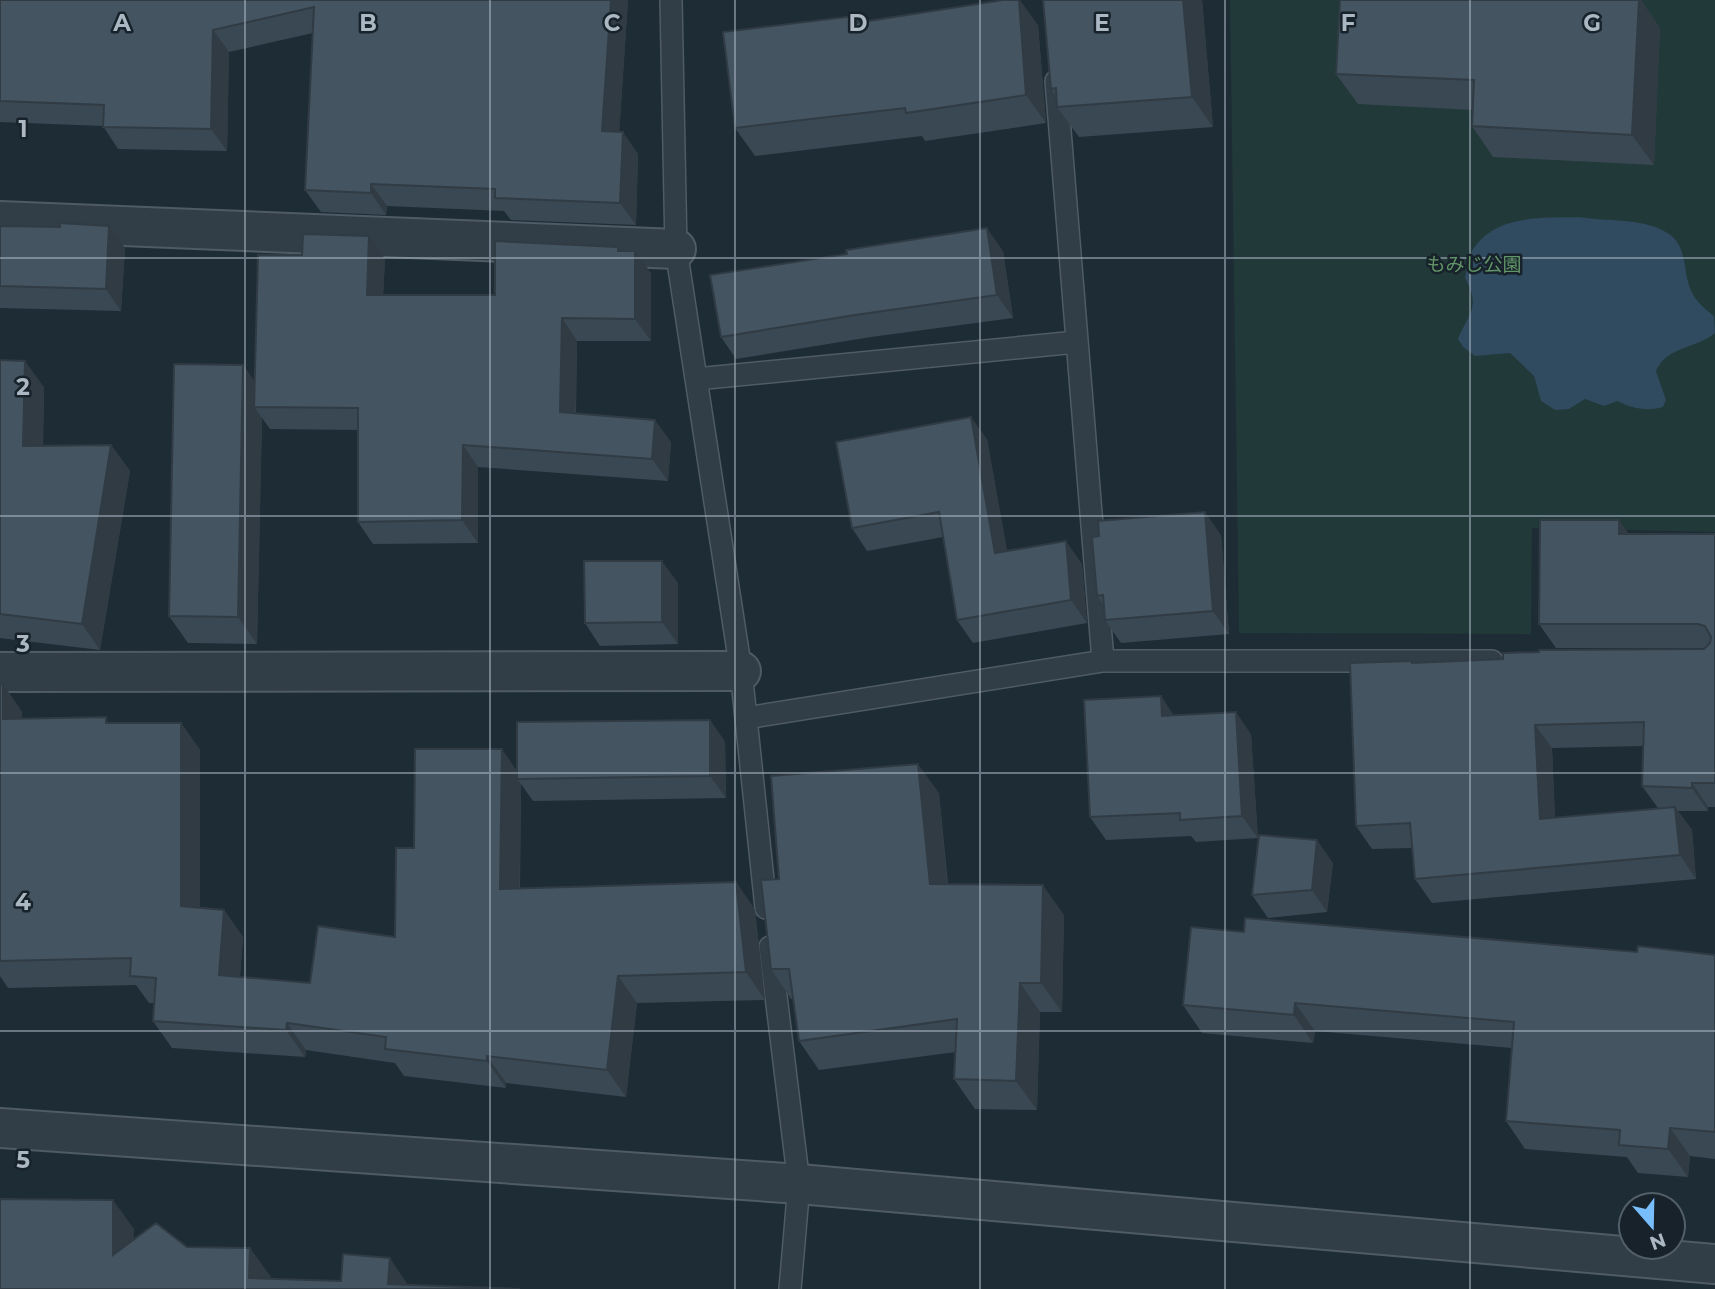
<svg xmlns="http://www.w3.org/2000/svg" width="1715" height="1289" font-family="Montserrat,'Noto Sans JP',sans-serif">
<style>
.green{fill:#213938}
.water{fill:#304a5f}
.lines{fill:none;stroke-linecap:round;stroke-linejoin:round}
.service-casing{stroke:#4f5b65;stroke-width:24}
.minor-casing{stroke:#4f5b65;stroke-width:42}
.tertiary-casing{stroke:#4f5b65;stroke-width:42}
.service{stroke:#313d47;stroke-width:21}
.minor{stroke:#313d47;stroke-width:38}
.tertiary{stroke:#313d47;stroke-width:38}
.wall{fill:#3a4853;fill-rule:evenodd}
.shaded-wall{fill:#303b44}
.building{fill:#445461;stroke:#303b44;stroke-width:2}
.grid{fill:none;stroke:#abb8c4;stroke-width:2;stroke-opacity:0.55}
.labels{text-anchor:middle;stroke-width:5;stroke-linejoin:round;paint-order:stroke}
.park-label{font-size:19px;fill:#629567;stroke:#17222b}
.grid-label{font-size:23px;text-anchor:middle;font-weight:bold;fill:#abb8c4;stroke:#17222b;stroke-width:5;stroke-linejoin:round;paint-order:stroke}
</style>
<rect width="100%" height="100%" fill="#1e2c36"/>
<path class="green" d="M1230 0H1715V532L1532 528 1531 634 1239 633Z"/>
<path class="water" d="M1579 217C1607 222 1644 217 1669 234 1687 246 1683 270 1690 288 1694 300 1704 308 1714 316L1715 333C1696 349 1667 346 1656 371L1666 400 1663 407C1647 412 1631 408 1617 401L1604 406 1585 399 1569 409 1555 410 1541 401 1534 376 1510 353 1475 356 1463 347 1458 339C1467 315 1482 309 1465 278 1467 270 1468 258 1472 251 1495 214 1541 218 1579 217Z"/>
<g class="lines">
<defs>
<path id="service" d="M671 0 676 249 741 671 766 908
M1056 81 1103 661
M696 379 1077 342
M746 718 1103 661H1492
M770 947 799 1184 790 1289"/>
<path id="minor" d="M0 221 676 249
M0 672 741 671"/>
<path id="tertiary" d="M0 1128 799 1184 1715 1264"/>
</defs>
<use href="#service" class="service-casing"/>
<use href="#minor" class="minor-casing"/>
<use href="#tertiary" class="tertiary-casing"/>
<use href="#service" class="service"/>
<use href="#minor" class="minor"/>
<use href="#tertiary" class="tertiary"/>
</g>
<path class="wall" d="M0 0H628L619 132 638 154 636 225 511 220 504 211 387 206 386 215 321 212 305 190 313 33 229 52 227 151 118 149 103 126 0 122Z
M1202 0 1213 127 1079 137 1057 107V98L1051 89Z
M1340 0H1641L1660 28 1654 165 1493 157 1472 126 1473 110 1358 104 1336 74Z
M854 16 859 22 1038 25 1046 123 925 141 922 136 755 156 735 128Z
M0 226 60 227 125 248 121 311 0 308Z
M621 251 651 273V341H577L576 413 671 442 668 481 478 467V543L373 544 358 522V430L270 429 262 418 257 644 188 643 169 616 243 365 254 381 385 259 383 295H495Z
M1003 251 1013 318 871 337 736 359 721 337Z
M0 360 44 387 43 446 111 445 130 471 100 650 0 638Z
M987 439 1007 551 1082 564 1087 623 973 643 957 620 943 537 867 551 852 528Z
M1629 534H1715V807H1708V811H1678L1692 830 1696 879 1432 903 1415 879 1412 848 1372 849 1356 826 1413 663 1704 649 1705 648H1556L1539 624ZM1643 746 1642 786 1658 808 1555 818 1552 748Z
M1221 535 1229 634 1121 643 1105 620 1104 606 1097 596Z
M678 583V644L600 646 585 623Z
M3 684 22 712V718L110 723H181L200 750V908L224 910 243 937 240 977 310 983 395 937 414 848 517 771 710 720 725 742 726 798 533 801 521 784 520 889 736 882 755 910 765 1000 637 1003 626 1097 506 1083V1088L404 1076 395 1063 306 1050 305 1057 172 1048 153 1021 154 1003H149L136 985 8 988 0 976V685Z
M1161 696 1174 716 1251 734 1258 838 1196 842 1191 836 1106 840 1090 817Z
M939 793 948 884 1064 915 1062 1012H1040L1037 1110 975 1109 954 1079 956 1052 819 1070 799 1041 793 999H791L771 969 779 879Z
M1333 863 1327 912 1268 918 1252 895Z
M1244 932 1715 955V1159L1690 1156 1688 1177 1638 1173 1627 1157 1525 1149 1506 1121 1512 1048 1315 1031 1313 1043 1202 1033 1183 1005Z"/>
<path class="shaded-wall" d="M611 0H628L618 153 602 131Z
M1019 0H1020L1038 25 1046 123 1026 95Z
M1183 0H1202L1213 127 1192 97Z
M1639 0H1641L1660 28 1654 165 1632 135Z
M213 30 229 52 227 151 211 129Z
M623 132 638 154 636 225 620 203Z
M371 184 387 206 386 215 371 193Z
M109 226 125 248 121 311 106 289Z
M987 228 1003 251 1013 318 997 295Z
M369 236 385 259 382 318 367 295Z
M635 251 651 273V341L635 319Z
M562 318 577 341 575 434 560 412Z
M25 361 44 387 42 472 23 446Z
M243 365 262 392 254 407 262 418 257 644 238 617Z
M971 417 987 439 1011 575 995 553Z
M655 420 671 442 668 481 652 459Z
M111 445 130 471 100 650 82 624Z
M463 445 478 467V543L462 520Z
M1205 512 1221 535 1229 634 1213 611Z
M1619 520 1636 544 1619 534Z
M1066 541 1082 564 1087 623 1071 600Z
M662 561 678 583V644L662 622Z
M3 684 22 712V746L3 719Z
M1161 696 1176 719 1162 716Z
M1236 712 1251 734 1258 838 1242 816Z
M710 720 725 742 726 798 710 776Z
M181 723 200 750V933L181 906Z
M1535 725 1552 748 1556 843 1540 819Z
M502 749 521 777 517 779 521 784 519 916 500 889Z
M918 764 939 793 950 914 930 884Z
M1692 783 1708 807V811L1692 788Z
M1675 807 1692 830 1696 879 1680 855Z
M1317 840 1333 863 1327 912 1312 890Z
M736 882 755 910 765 1000 746 972Z
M1043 885 1064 915 1062 1012 1041 983Z
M224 910 243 937 238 1002 219 975Z
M618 976 637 1003 626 1097 607 1070Z
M1020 983 1040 1012 1037 1110 1016 1081Z
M1295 1003 1315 1031 1313 1043 1294 1015Z
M287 1023 306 1050 305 1057 286 1030Z
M487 1056 506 1083V1088L487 1061Z
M1670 1128 1690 1156 1688 1177 1668 1149Z
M113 1200 134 1229 133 1285 113 1255Z
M250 1248 271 1277 270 1289 249 1278Z
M390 1258 410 1288 388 1284Z"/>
<path class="building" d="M0 0H611L602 131 623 132 620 203 495 198V189L371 184V193L305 190 314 7 213 30 211 129 103 127 104 105 0 101Z
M1003 0H1019L1026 95 906 113 905 108 735 128 723 32 854 16 855 23Z
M1043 0H1183L1192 97 1057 107 1056 88 1051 89Z
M1340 0H1639L1632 135 1472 126 1474 80 1336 74Z
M60 223 109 226 106 289 0 286V226L60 227Z
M987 228 997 295 855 315 721 337 710 275 847 254 846 250Z
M303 234 369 236 367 295H495V241L618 247V251H635V319L562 318 560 412 655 420 652 459 463 445 462 520 358 522V408L254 407 258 255H302Z
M0 360 25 361 23 446 111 445 82 624 0 614Z
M174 364 243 365 238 617 169 616Z
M971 417 995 553 1066 541 1071 600 957 620 939 512 852 528 836 442Z
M1205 512 1213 611 1105 620 1103 595 1097 596 1092 537 1099 536 1098 521Z
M1540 520H1619V534H1715V783H1692V788L1642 786 1644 722 1535 725 1540 819 1675 807 1680 855 1415 879 1410 823 1356 826 1350 663 1412 661V663L1503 659V653L1539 652V650L1704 649 1710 643 1711 637 1705 626 1698 624H1539Z
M584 561H662V622L585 623Z
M3 684V719L106 717V723H181V906L224 910 219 975 310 983 318 926 395 937 396 848H414L415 749H502L500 889 736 882 746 972 618 976 607 1070 487 1056V1061L385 1049 386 1037 287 1023 286 1030 153 1021 156 978 130 976 131 958 0 961V685Z
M1161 696 1162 716 1236 712 1242 816 1180 820V813L1090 817 1084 700Z
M710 720V776L517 779V722Z
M918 764 930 884 1043 885 1041 983H1020L1016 1081 954 1079 957 1019 799 1041 789 969H771L761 880 779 879 771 776Z
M1259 835 1317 840 1312 890 1252 895Z
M1245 918 1637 952 1638 946 1715 955V1132L1670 1128 1668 1149 1619 1145 1620 1130 1506 1121 1514 1022 1295 1003 1294 1015 1183 1005 1191 927 1244 932Z
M0 1199 113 1200V1255L156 1223 187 1247 250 1248 249 1278 341 1281 343 1254 390 1258 388 1284 520 1289H0Z"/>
<path class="grid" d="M245 0V1289M490 0V1289M735 0V1289M980 0V1289M1225 0V1289M1470 0V1289M0 258H1715M0 516H1715M0 773H1715M0 1031H1715"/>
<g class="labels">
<g class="park-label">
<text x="1474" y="271">もみじ公園</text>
</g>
</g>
<g class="grid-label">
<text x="122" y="31">A</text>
<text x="368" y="31">B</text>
<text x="612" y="31">C</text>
<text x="858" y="31">D</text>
<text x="1102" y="31">E</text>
<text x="1348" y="31">F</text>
<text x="1592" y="31">G</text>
<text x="23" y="137">1</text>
<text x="23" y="395">2</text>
<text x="23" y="652">3</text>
<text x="23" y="910">4</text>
<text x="23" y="1168">5</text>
</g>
<g transform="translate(1652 1226) rotate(160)"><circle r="33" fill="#17222b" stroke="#525e68" stroke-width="2"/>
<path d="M0-5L12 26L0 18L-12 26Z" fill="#78befd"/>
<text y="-10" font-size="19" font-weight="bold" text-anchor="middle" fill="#abb8c4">N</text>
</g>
</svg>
